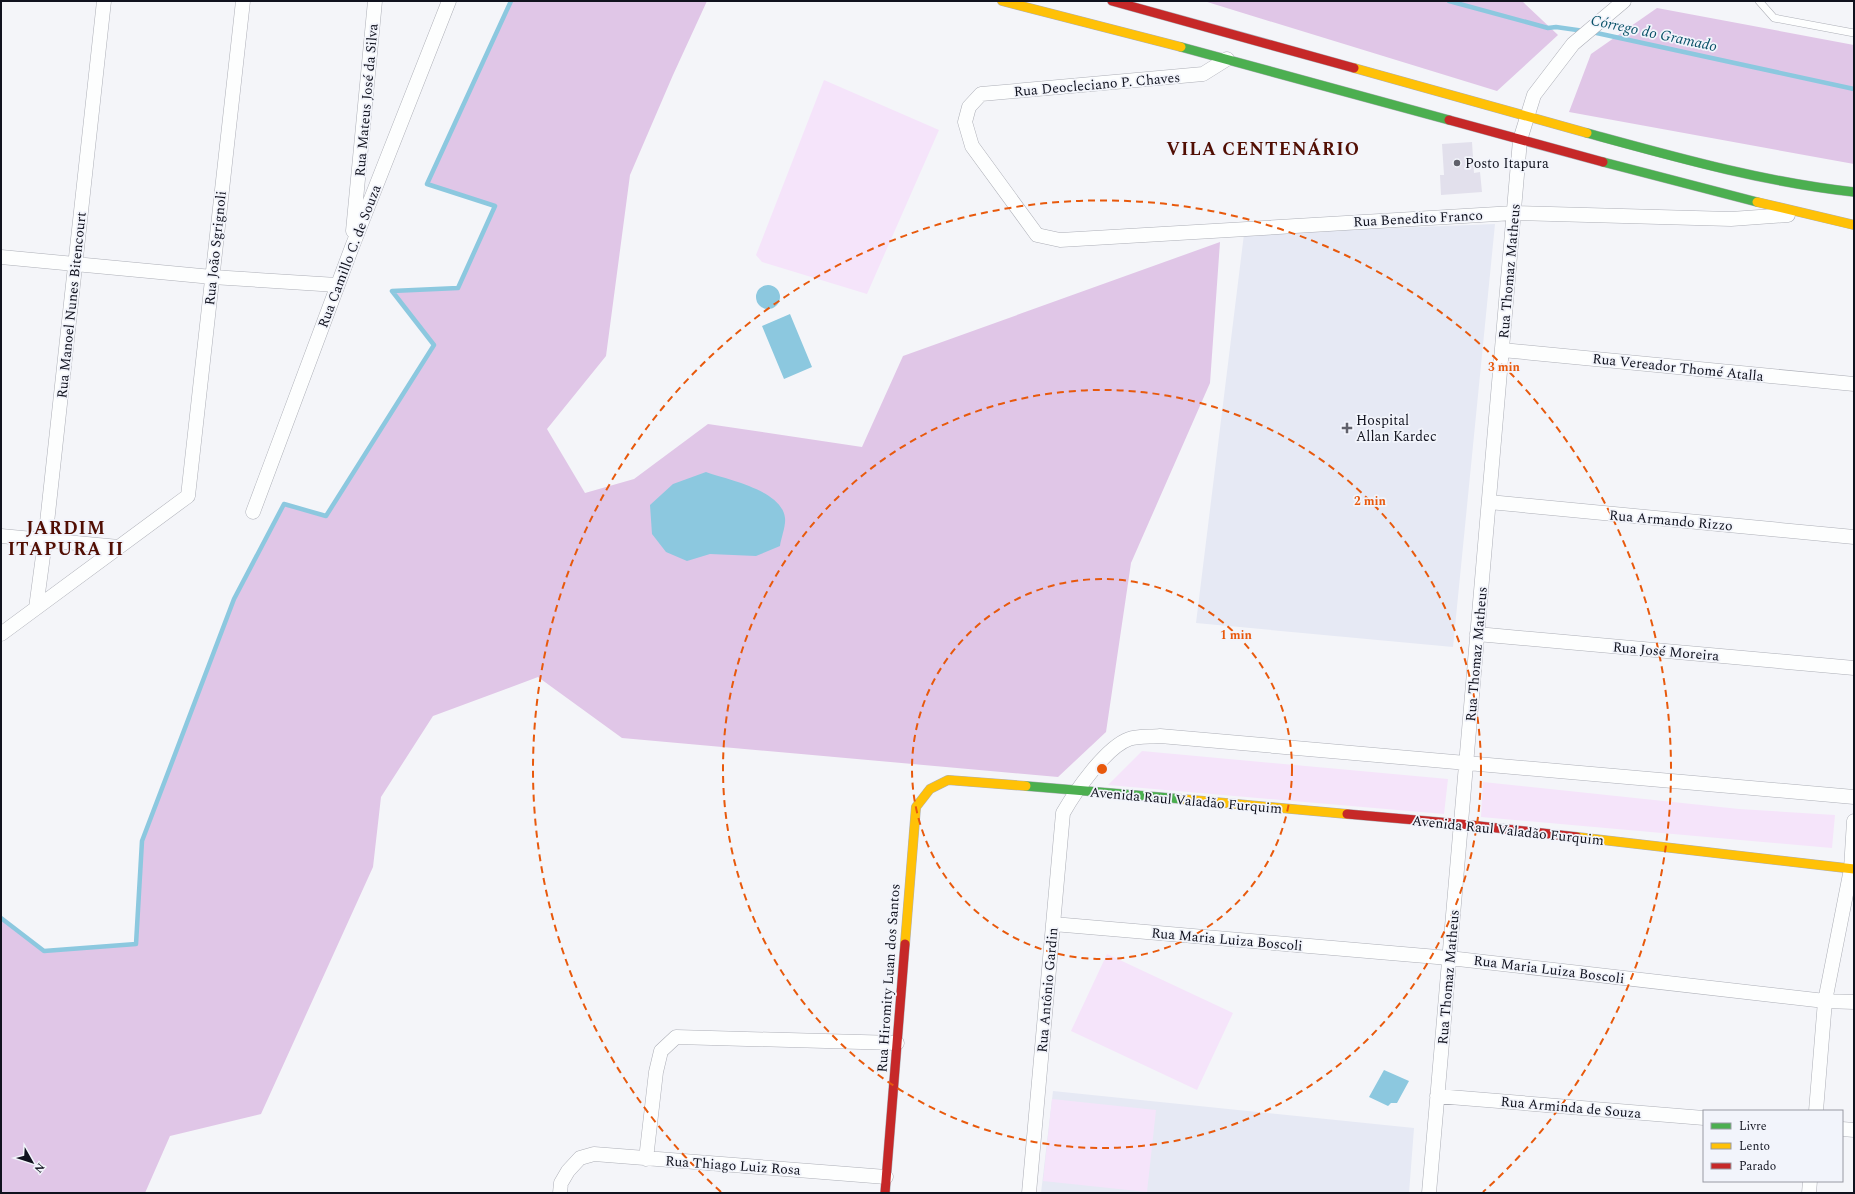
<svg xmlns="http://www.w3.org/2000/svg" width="1855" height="1194" font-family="Spectral,serif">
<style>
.built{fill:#e6e9f4}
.green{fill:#f5e4fa}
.forest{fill:#e0c6e7}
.water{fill:#8cc8df}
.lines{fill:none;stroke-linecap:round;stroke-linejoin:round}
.stream{stroke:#8cc8df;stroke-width:4.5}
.building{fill:#e2e0ec}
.lane-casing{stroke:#adafb7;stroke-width:8}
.street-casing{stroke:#adafb7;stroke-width:15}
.fast-casing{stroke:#adafb7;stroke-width:10}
.slow-casing{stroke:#adafb7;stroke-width:10}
.jam-casing{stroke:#adafb7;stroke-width:10}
.lane{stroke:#fdfefe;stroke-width:7}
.street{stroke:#fdfefe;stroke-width:14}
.fast{stroke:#4caf50;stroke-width:9}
.slow{stroke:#ffc107;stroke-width:9}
.jam{stroke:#c62828;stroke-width:9}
.ring{fill:none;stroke:#e8590c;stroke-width:2;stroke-dasharray:7 5}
.poi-dot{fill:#60616b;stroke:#f2f4fb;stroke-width:1.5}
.labels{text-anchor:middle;stroke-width:3.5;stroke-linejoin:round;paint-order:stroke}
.street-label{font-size:14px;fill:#10121e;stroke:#f2f4fb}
.poi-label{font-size:14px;fill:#10121e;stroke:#f2f4fb;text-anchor:start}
.water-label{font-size:15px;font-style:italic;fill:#095168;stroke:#f2f4fb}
.district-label{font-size:18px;font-weight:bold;letter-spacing:1px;fill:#510e03;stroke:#f2f4fb}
.centre{fill:#e8590c;stroke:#f2f4fb;stroke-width:2}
.ring-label{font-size:12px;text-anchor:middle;font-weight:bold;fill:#e8590c;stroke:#f2f4fb;stroke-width:3.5;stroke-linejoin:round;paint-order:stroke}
</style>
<rect width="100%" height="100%" fill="#f4f5f9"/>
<path class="built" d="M1495 224 1453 647 1196 623 1244 234Z
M1053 1091 1414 1128 1409 1193H1041Z"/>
<path class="green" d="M824 80 939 130 867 294 762 262 756 255Z
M1142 751 1448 779 1444 814 1108 785Z
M1483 782 1739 809 1835 815 1832 848 1481 817Z
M1107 954 1233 1013 1197 1090 1071 1031Z
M1052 1099 1156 1110 1147 1192 1043 1181Z"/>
<path class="forest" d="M511 1H707L673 75 630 175 606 356 547 429 585 493 634 479 708 424 862 447 903 356 1220 242 1210 383 1131 563 1106 732 1058 777 622 738 538 677 433 716 381 797 373 867 261 1114 170 1136 145 1193H1V918L44 951 136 944 142 841 234 599 284 504 326 516 434 345 392 291 458 288 495 207 427 184Z
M1204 1H1522L1558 35 1497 91Z
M1657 8 1854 45V164L1569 112 1591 54Z"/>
<path class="water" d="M756 297a12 12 0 1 1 24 0a12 12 0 1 1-24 0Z
M790 314 812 367 784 379 762 326Z
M706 472C728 480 782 490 785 518 786 526 781 538 780 546L756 556 710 554 687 561 666 552 652 534 650 505 673 484Z
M1384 1070 1409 1081 1397 1103H1391L1388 1106 1369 1097Z"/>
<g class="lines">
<path class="stream" d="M1449 1 1548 28 1556 27 1584 31
M1592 32 1854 89
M1 918 44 951 136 944 142 841 234 599 284 504 326 516 434 345 392 291 458 288 495 206 427 184 511 1"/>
</g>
<path class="building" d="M1472 142 1474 173 1480 172 1482 192 1441 195 1440 175H1444L1442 144Z"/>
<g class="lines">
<defs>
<path id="lane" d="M1759 1 1774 18 1854 33"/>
<path id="street" d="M1227 59 1203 74 981 94 969 107 965 122 972 146 1037 235 1060 240 1514 213 1731 219 1788 215
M353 231 375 1
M1 257 212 277 337 285
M1502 350 1854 384
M1489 502 1854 537
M253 512 352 247 449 1
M1 536 119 547
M36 608 45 541 104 1
M1 634 188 496 243 1
M1477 634 1854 668
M1053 924 1449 958 1825 1001 1854 1002
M1437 1096 1704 1118
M1816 1111 1825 1001 1851 869 1854 821
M1842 1129 1854 1130
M646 1159 656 1072 661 1051 676 1037 897 1043
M560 1193 561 1183 568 1171 580 1158 594 1154 886 1177
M1029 1193 1063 813C1075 792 1106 747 1129 739 1138 736 1150 737 1160 736L1854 797
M1429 1193 1520 140 1534 95 1573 44 1624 1
M1809 1193 1810 1181"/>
<path id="fast" d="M1181 47 1449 120
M1587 133C1675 157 1763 182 1854 192
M1603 162 1757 202
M1026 786 1182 799"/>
<path id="slow" d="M1002 1 1181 47
M1354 68 1587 133
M1757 202 1854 225
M1182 799 1347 814
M1577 837 1854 869
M905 944 916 807 930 789 948 780 1026 786"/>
<path id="jam" d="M1112 1 1354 68
M1449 120 1603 162
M1347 814 1461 824 1577 837
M885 1193 905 944"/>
</defs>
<use href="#lane" class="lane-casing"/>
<use href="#street" class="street-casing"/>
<use href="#fast" class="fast-casing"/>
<use href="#slow" class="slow-casing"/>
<use href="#jam" class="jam-casing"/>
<use href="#lane" class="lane"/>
<use href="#street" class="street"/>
<use href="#fast" class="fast"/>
<use href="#slow" class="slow"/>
<use href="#jam" class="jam"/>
</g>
<g class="ring">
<circle cx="1102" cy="769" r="190"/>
<circle cx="1102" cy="769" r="379"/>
<path d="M721 1192A569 569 0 1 1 1483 1192"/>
</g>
<g class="poi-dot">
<circle cx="1457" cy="163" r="4"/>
<path d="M1345 422h4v4h4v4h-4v4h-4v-4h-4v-4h4z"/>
</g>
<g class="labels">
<g class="street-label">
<text transform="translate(1097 84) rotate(-5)" y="5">Rua Deocleciano P. Chaves</text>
<text transform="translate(366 100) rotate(-85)" y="5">Rua Mateus José da Silva</text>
<text transform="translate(1418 218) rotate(-3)" y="5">Rua Benedito Franco</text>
<text transform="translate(215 248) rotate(-84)" y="5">Rua João Sgrignoli</text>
<text transform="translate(349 256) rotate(-69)" y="5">Rua Camillo C. de Souza</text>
<text transform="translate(1509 271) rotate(-85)" y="5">Rua Thomaz Matheus</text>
<text transform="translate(71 305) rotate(-84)" y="5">Rua Manoel Nunes Bitencourt</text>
<text transform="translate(1678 367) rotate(6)" y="5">Rua Vereador Thomé Atalla</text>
<text transform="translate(1671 520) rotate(5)" y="5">Rua Armando Rizzo</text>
<text transform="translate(1666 651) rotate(5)" y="5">Rua José Moreira</text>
<text transform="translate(1476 654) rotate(-85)" y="5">Rua Thomaz Matheus</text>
<text transform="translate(1186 800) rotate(5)" y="5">Avenida Raul Valadão Furquim</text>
<text transform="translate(1508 830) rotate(6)" y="5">Avenida Raul Valadão Furquim</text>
<text transform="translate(1227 939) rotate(5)" y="5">Rua Maria Luiza Boscoli</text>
<text transform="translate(1549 969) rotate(7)" y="5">Rua Maria Luiza Boscoli</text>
<text transform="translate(1448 977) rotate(-85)" y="5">Rua Thomaz Matheus</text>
<text transform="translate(888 978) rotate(-86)" y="5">Rua Hiromity Luan dos Santos</text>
<text transform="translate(1047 990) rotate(-85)" y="5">Rua Antônio Gardin</text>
<text transform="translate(1571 1107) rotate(5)" y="5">Rua Arminda de Souza</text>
<text transform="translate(733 1165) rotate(4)" y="5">Rua Thiago Luiz Rosa</text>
</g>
<g class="poi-label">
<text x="1465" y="168">Posto Itapura</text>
<text x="1356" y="425">Hospital<tspan x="1356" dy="16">Allan Kardec</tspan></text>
</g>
<g class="water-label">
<text transform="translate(1654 33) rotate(12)" y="5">Córrego do Gramado</text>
</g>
<g class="district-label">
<text x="1263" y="155">VILA CENTENÁRIO</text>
<text x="66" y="534">JARDIM<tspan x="66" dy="21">ITAPURA II</tspan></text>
</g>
</g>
<circle cx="1102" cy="769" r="6" class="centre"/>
<g class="ring-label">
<text x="1504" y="371">3 min</text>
<text x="1370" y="505">2 min</text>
<text x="1236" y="639">1 min</text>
</g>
<rect width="1855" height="1194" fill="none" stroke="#10121e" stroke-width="4"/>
<rect x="1703" y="1110" width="140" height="72" fill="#f2f4fb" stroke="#989aa3"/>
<rect x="1711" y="1123" width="20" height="6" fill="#4caf50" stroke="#989aa3"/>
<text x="1739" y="1130" font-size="12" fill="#10121e">Livre</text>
<rect x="1711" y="1143" width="20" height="6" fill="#ffc107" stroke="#989aa3"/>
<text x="1739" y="1150" font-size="12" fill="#10121e">Lento</text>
<rect x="1711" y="1163" width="20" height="6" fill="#c62828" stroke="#989aa3"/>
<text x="1739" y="1170" font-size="12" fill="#10121e">Parado</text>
<g transform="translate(32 1162) rotate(129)" stroke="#f2f4fb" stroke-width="3" paint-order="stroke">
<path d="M0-3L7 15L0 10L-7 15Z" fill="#10121e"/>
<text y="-6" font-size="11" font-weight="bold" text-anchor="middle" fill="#10121e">N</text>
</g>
</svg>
